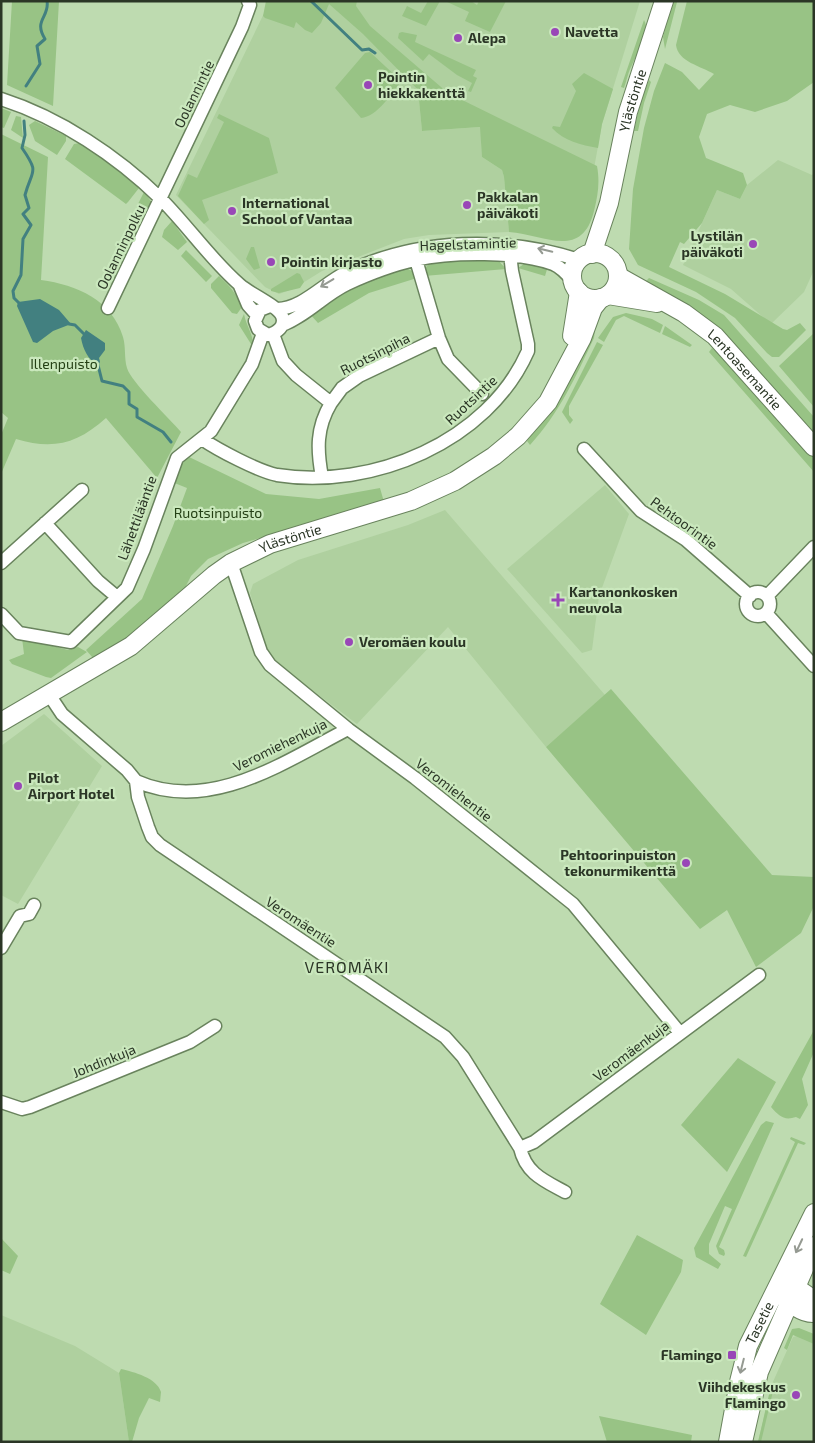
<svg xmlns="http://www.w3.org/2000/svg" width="815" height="1443" font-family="'Exo 2',sans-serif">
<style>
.built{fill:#afd09f}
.green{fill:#98c385}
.water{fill:#428080}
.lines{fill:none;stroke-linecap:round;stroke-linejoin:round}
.stream{stroke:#428080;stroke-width:3}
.street-casing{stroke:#69835d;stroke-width:15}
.secondary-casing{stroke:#69835d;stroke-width:20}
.street{stroke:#fff;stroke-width:12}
.secondary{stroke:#fff;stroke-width:18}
.oneway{stroke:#959a92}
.poi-dot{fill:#9947b7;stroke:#cae8bd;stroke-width:2}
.labels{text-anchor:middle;stroke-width:4.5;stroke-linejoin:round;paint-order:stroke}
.poi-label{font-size:14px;font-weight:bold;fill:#2b3626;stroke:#cae8bd;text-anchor:start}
.street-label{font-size:14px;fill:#2b3626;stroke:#cae8bd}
.park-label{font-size:14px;fill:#244015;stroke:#cae8bd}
.quarter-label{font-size:16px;letter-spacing:1px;fill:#2b3626;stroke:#cae8bd}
</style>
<rect width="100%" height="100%" fill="#bedbb0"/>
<path class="built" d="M270 1H640L602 124 593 174 433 99 373 43 418 90 422 131 481 127 482 157 502 170 504 177 509 232 429 235 404 239 322 271 293 289 279 294 265 287 176 195Z
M778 160 812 175 814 173V270L804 292 771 324 731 289 683 265 717 190 740 199 747 185Z
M605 485 629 514 599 596 592 650 582 653 507 569Z
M445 510 605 695 546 747 448 627 357 724 270 658 250 593 253 584 298 560 408 525Z
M44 714 102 766 18 904 1 895V746Z
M1 1315 75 1346 119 1373 129 1442H1Z
M808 1333 814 1336V1442H758L772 1384 793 1337Z"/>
<path class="green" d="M12 1H59L53 106 7 85Z
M266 1H357L356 6 370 26 448 93 597 166C600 182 598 195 594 211 582 260 545 235 509 232L504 177 502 170 482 157 480 127 422 131 418 90 363 34 329 4 321 23 312 33 305 30 296 22 294 28 265 18 263 16Z
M428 1H440L426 26 402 16 407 6 421 13Z
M445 1H471L477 5 479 1H506L490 32 465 21 469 12Z
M673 1 677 2 665 49 663 37Z
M687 1H814V82L787 101 755 112 730 105 707 114 699 137 706 158 743 173 747 185 740 199 717 190 702 223 684 244 680 242 669 267 725 294 783 329 787 330 800 323 806 330 779 357H772L767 353 735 318 696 292 638 265 629 249 633 189 644 128 654 91 665 63 682 72 699 90 714 74C701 66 678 62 676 45Z
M644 20C652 34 637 52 632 65 628 72 627 80 624 88L621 87Z
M402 32 417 35 415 42 476 70 473 76 477 78 471 92 468 91 472 83 457 75 429 54 423 61 398 38 399 33Z
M370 52 401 81C392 93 377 117 361 118L335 88 365 53Z
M584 73 613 89 602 124 598 148C581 145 564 141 552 128L553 126 560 127 576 91 572 84Z
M649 80 651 82 644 103 638 131H634L640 103Z
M1 108 11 112 4 128 1 127Z
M219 114 269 138 278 173 202 200 209 220 204 224 178 196 188 174 197 178 224 122 217 118Z
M16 116 21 117 23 138 11 130Z
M35 121 66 136V141L57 155 35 141 29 125Z
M1 134 48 157 41 280C77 285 112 300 123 337 126 347 124 358 127 368 131 382 170 419 181 432L157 478 106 418C77 444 53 450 16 439L1 474V435L8 418 1 412Z
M80 143 108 162 139 188 128 202 126 204 65 159 74 144Z
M144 192 153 204 146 220 135 210Z
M172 221 187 242 178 250 162 237 164 230Z
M251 247H254L260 268 254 270 246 259Z
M186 250 212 276 206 282 181 256Z
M497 259 506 269 424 276 425 268 431 262Z
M527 262 548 266 545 276 518 268Z
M404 267 414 272 417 278 369 293 318 323 309 313 335 295Z
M297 273 300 274 304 282 300 288 279 293 271 291V289Z
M219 276C230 286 236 293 242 307L237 314 232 313 211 288V284Z
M649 278 699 300 724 315 814 417V435L727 336 686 305 643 284Z
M626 313 652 319 663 325 660 333 624 316 616 320 604 342 598 338 613 317Z
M244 314C246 325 253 334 253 344H251L239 325Z
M593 326 595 330 594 338C576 376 559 414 530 445L527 441 568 382Z
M665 326 692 345 690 347 662 334Z
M814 333V407L779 366Z
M597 342 603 345 569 406V415L573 420 570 424 562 412Z
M712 348 741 373 814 457V472L709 352Z
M187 456 266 494 319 499 380 488 384 502 243 543 208 559 191 576 182 594 136 634 93 658 86 650 142 599 173 526 187 488 172 482 181 461Z
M22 638 68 650 78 647 87 652 51 678 46 677 12 664 9 660 24 654Z
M611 689 772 875 814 877V906L801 933 756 967 727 910 700 929 546 747Z
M814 1030V1052L802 1079 808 1105 800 1119 796 1117C784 1121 779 1116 771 1107Z
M738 1058 776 1082 727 1172 681 1125Z
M766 1121 774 1123 719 1247 724 1250 725 1254 724 1256 719 1254 716 1246 732 1209 725 1206 709 1244V1254L721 1264 718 1269 696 1257 694 1248 761 1125Z
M791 1137 806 1143 804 1145 798 1143 746 1257 743 1256 795 1142 790 1139Z
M637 1235 683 1260 681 1272 646 1335 600 1304Z
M1 1238 18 1256 10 1274 1 1270Z
M799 1328 814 1334V1344L793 1335 787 1350 784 1348 792 1329Z
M121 1369C134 1372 157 1378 161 1392L160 1402 149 1398 139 1418 132 1442H129L119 1373Z
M771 1386 774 1387 761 1442H758Z
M599 1416 692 1435 691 1442H607Z"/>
<path class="water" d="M40 299 59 310 71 324 53 331 37 343 33 342 17 306 18 302Z
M86 330 105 343V350L99 358 100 362 98 365C88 360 83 349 81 338Z"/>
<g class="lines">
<path class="stream" d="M311 1 362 50 369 49 375 53
M26 86 40 64 37 46 45 39C33 20 50 17 47 1
M20 304 14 298 13 291 21 275 23 239 31 225 23 214 29 208 25 195C32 169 40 174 22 148L25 135 24 121
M69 324 75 325 85 335
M97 361 102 381 123 386 129 392V404L137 409V417L163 432 171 442"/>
<defs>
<path id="street" d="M1 99C60 118 117 156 161 199 188 226 211 260 240 285 250 294 278 306 282 316 286 326 277 333 268 335L258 329 255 321 260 310 270 306
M414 253 439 338 448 359 482 394
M240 286 248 305 256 314
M108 308 242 27 250 5 248 1
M277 309C302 309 324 283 347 272 420 238 504 236 579 260
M282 325C306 316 324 295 347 284 369 274 392 265 415 260 450 252 520 251 553 264 561 267 567 274 573 281
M273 334 283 361 296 375 331 403C316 428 317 450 322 477
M331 403 342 388 359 376 439 338
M202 439C218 450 258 471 277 475 372 490 488 442 528 351V344L512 271 509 245
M584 449 641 511 686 540 750 596
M45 523 98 581 117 597
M1 563 82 490
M231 563 261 652 270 665 348 729 415 778 573 904 680 1033
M746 604a12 12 0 1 1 24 0a12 12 0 1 1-24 0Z
M767 596 814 547
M766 613 814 666
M1 614 19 633 71 642 127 588 144 549 177 458 211 431 252 364 263 333
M48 693 62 714 127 770 136 781 138 797 148 827 152 837 160 845 445 1037 463 1057 520 1148C526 1174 545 1181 565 1192
M136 781C210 814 284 762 348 729
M1 948 20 916 29 914 34 905
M1 1102 22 1109 30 1107 190 1042 215 1026
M520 1148 534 1142 759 975"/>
<g id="secondary">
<circle cx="595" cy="276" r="23"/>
<path id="s1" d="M592 254 609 203 628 112 664 1"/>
<path id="s2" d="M618 276 684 313 715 336 814 447"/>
<path d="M608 295 657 303"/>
<path d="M572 336 579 292"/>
<path id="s3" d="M1 722 131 646 214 575 231 563 270 544 411 501 455 481 494 456 518 436 548 402 582 338 593 308 601 298"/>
<path d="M788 1282 814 1300"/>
<path d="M782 1296C790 1303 802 1314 814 1313"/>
<path id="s4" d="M728 1442 739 1382 748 1346 814 1213"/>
<path d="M743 1442 759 1372 814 1246"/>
</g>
</defs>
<use href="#street" class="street-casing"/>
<use href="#secondary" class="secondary-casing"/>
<use href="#street" class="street"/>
<use href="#secondary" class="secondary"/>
</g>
<defs><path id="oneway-shaft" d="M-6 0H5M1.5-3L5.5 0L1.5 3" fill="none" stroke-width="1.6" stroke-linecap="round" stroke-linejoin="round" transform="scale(1.25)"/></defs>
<g class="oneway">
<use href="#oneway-shaft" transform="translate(545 250) rotate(-167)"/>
<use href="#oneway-shaft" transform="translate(327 283) rotate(149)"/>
<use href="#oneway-shaft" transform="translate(799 1246) rotate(115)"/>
<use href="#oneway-shaft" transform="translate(742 1366) rotate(104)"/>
</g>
<g class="poi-dot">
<circle cx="555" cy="32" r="5"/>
<circle cx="458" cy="38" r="5"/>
<circle cx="368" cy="85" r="5"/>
<circle cx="467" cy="205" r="5"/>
<circle cx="232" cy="211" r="5"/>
<circle cx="753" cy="244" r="5"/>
<circle cx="271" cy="262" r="5"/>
<path d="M555.5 592.5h5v5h5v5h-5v5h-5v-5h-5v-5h5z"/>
<circle cx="349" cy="642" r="5"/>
<circle cx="18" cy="786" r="5"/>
<circle cx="686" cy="863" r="5"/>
<rect x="727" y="1350" width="10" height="10" rx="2.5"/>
<circle cx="796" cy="1395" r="5"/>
</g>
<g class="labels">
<g class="poi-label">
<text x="565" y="37">Navetta</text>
<text x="468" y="43">Alepa</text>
<text x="378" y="82">Pointin<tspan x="378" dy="16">hiekkakenttä</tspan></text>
<text x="477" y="202">Pakkalan<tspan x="477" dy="16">päiväkoti</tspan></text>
<text x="242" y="208">International<tspan x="242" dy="16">School of Vantaa</tspan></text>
<text x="743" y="241" text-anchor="end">Lystilän<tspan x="743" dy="16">päiväkoti</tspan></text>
<text x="281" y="267">Pointin kirjasto</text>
<text x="569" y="597">Kartanonkosken<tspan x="569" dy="16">neuvola</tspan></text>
<text x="359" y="647">Veromäen koulu</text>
<text x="28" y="783">Pilot<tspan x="28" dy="16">Airport Hotel</tspan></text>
<text x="676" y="860" text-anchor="end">Pehtoorinpuiston<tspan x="676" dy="16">tekonurmikenttä</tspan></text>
<text x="722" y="1360" text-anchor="end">Flamingo</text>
<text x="786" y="1392" text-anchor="end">Viihdekeskus<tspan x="786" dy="16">Flamingo</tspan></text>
</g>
<g class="street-label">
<text transform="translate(194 94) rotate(-64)" y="5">Oolannintie</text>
<text dy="5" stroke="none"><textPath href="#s1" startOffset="159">Ylästöntie</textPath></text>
<text transform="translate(468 244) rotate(-2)" y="5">Hagelstamintie</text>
<text transform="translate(121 247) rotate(-64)" y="5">Oolanninpolku</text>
<text transform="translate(375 354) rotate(-27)" y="5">Ruotsinpiha</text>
<text dy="5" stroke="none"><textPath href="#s2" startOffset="159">Lentoasemantie</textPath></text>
<text transform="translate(471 400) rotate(-43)" y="5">Ruotsintie</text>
<text transform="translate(137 518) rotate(-70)" y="5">Lähettilääntie</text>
<text transform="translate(684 523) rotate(36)" y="5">Pehtoorintie</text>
<text dy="5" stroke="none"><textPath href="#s3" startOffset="345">Ylästöntie</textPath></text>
<text transform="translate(280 745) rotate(-26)" y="5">Veromiehenkuja</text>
<text transform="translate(454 790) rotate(38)" y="5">Veromiehentie</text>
<text transform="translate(301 922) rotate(33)" y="5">Veromäentie</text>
<text transform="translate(631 1051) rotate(-37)" y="5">Veromäenkuja</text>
<text transform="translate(104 1061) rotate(-22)" y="5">Johdinkuja</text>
<text dy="5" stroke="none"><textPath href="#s4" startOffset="124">Tasetie</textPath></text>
</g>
<g class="park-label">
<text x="64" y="369">Illenpuisto</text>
<text x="218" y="518">Ruotsinpuisto</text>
</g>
<g class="quarter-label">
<text x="347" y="973">VEROMÄKI</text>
</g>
</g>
<rect width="815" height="1443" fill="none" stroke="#2b3626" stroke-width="5"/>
</svg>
